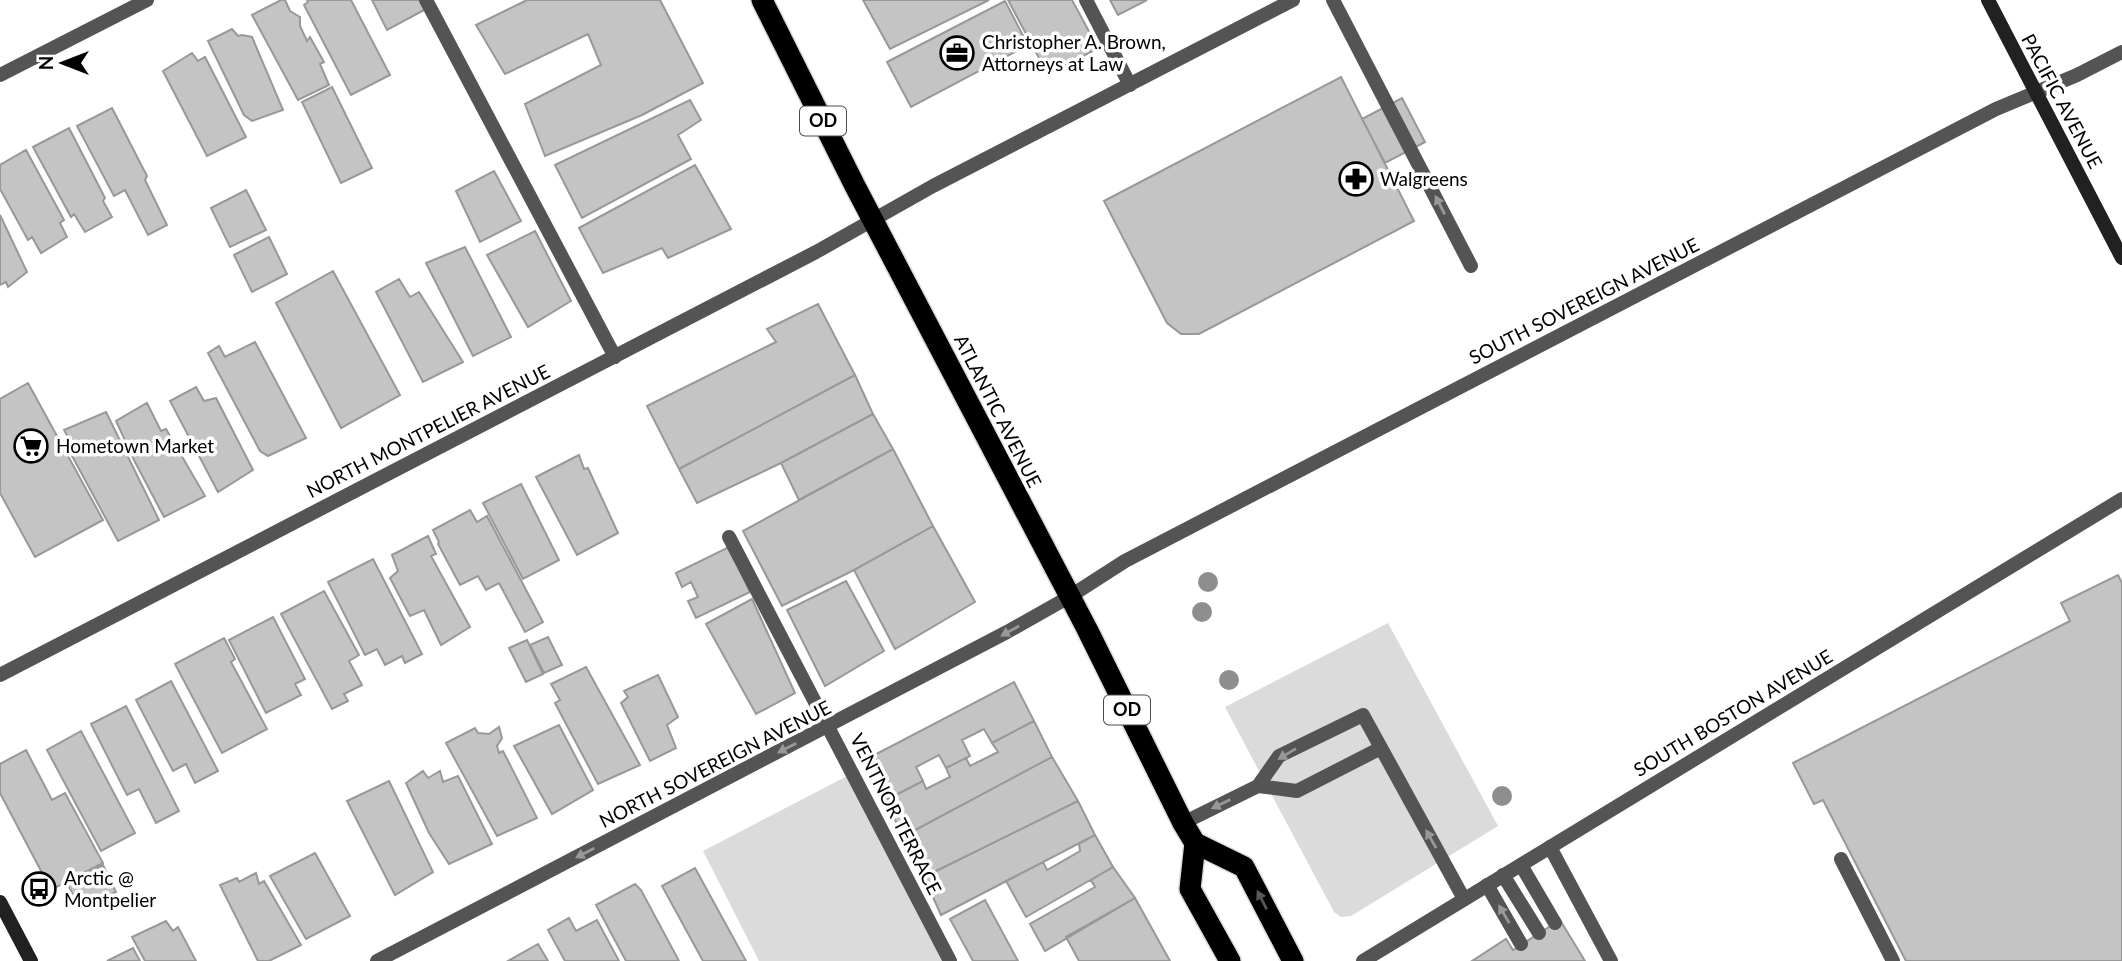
<svg xmlns="http://www.w3.org/2000/svg" width="2122" height="961" font-family="Lato,sans-serif">
<style>
.green{fill:#dbdbdb}
.building{fill:#c4c4c4;stroke:#989898;stroke-width:2}
.lines{fill:none;stroke-linecap:round;stroke-linejoin:round}
.highway-casing{stroke:#dbdbdb;stroke-width:24}
.lane{stroke:#545454;stroke-width:14}
.street{stroke:#545454;stroke-width:14}
.secondary{stroke:#212121;stroke-width:14}
.highway{stroke:#000;stroke-width:21}
.tree{fill:#8e8e8e}
.oneway{fill:#989898}
.oneway2{fill:#595959}
.labels{text-anchor:middle;stroke-width:7;stroke-linejoin:round;paint-order:stroke}
.shield{fill:#fff;stroke:#4c4c4c;stroke-width:2}
.shield-label{font-size:18px;font-weight:bold;fill:#000}
.poi-label{font-size:19px;fill:#000;stroke:#fff;text-anchor:start}
.street-label{font-size:19px;fill:#000;stroke:#fff}
</style>
<rect width="100%" height="100%" fill="#fff"/>
<path class="green" d="M1388 623 1498 826 1351 916 1341 917 1334 912 1225 707Z
M853 773 950 961H759L703 851Z"/>
<path class="building" d="M281 0H285L290 11 300 17V26L307 41 310 37 324 62 320 64 329 85 298 100 252 15Z
M307 0H351L390 75 351 95 304 5 308 2Z
M372 0H421L426 9 387 30Z
M527 0H660L703 83 642 115 545 156 525 104 601 65 588 34 505 74 476 25Z
M863 0H989L890 49Z
M1008 0H1072L1098 48 1048 75Z
M1110 0H1147L1118 15Z
M1005 1 1028 45 911 107 887 62Z
M232 29 238 36 242 35 252 37 283 110 252 121 244 115 208 41Z
M192 53 198 61 205 57 246 137 207 156 163 71Z
M1341 77 1414 221 1199 334H1181L1167 323 1104 201Z
M332 87 372 168 341 183 302 102Z
M1402 98 1425 142 1385 163 1362 119Z
M690 100 701 120 678 135 691 159 582 218 555 165Z
M112 108 147 176 145 180 167 225 148 235 125 190 114 196 77 126Z
M69 128 105 198 103 201 112 217 85 232 74 214 71 217 33 147Z
M26 150 64 220 60 223 67 237 41 253 32 237 28 240 0 189V165Z
M695 165 731 229 668 258 662 248 603 273 579 228Z
M494 171 521 221 480 242 456 191Z
M246 190 266 230 230 247 211 208Z
M0 215 27 272 8 287 6 282 0 285Z
M535 231 571 301 528 327 487 255Z
M269 237 287 274 252 292 234 255Z
M465 247 511 337 473 356 426 263Z
M333 271 400 395 341 428 276 303Z
M399 279 410 297 419 292 463 362 423 382 376 292Z
M818 304 855 375 679 469 647 406 776 342 767 329Z
M255 342 306 438 268 456 260 451 208 353 219 346 225 357Z
M855 375 873 414 781 463 697 503 679 469Z
M28 383 103 520 35 557 0 493V399Z
M196 387 204 401 216 398 253 470 218 492 170 401Z
M147 403 161 431 166 429 205 496 164 517 135 462 116 421Z
M106 412 159 520 118 541 64 441 69 439 64 430Z
M873 414 893 449 799 500 781 463Z
M893 449 933 526 854 570 782 606 743 531Z
M579 455 584 469 588 468 618 533 577 555 536 477Z
M521 484 559 560 523 579 483 503Z
M470 510 477 522 487 516 543 622 525 632 499 583 486 590 478 576 460 585 438 544 439 542 433 530Z
M933 526 975 602 895 649 854 570Z
M428 536 436 554 431 556 470 627 441 645 424 610 410 616 390 578 398 571 392 555Z
M729 547 750 592 696 618 688 601 698 597 691 582 682 587 676 573Z
M373 559 422 654 405 663 402 656 385 665 377 649 365 655 328 582Z
M2118 575 2122 583V961H1906L1823 800 1814 804 1793 763 2070 621 2061 603Z
M846 581 884 651 825 686 787 610Z
M324 591 359 655 349 661 362 685 344 694 348 701 332 709 281 614Z
M752 599 795 693 756 714 706 624Z
M273 617 305 679 295 684 301 695 266 713 229 640Z
M548 637 562 665 544 673 530 645Z
M224 638 235 659 231 662 267 729 222 753 175 664Z
M527 640 543 674 526 682 509 648Z
M586 667 640 765 598 784 555 703 560 700 551 684Z
M658 675 678 717 667 725 676 748 650 761 621 703 628 697 624 691Z
M171 681 218 771 195 783 186 764 173 771 136 700Z
M1014 682 1034 721 992 743 984 729 962 740 970 756 946 768 939 755 916 767 923 781 884 801 863 761Z
M126 706 179 811 156 823 139 789 127 795 91 724Z
M1034 721 1052 757 904 836 884 801 923 781 926 789 950 777 946 768 966 758 970 766 998 752 992 743Z
M559 725 593 790 552 814 514 746Z
M499 727 502 738 497 746 499 753 503 751 537 818 497 836 446 743 475 728 478 733 489 734Z
M81 731 135 833 101 851 47 750Z
M26 750 52 800 65 793 103 863 51 890 0 793V764Z
M1052 757 1078 801 924 877 904 836Z
M423 771 428 778 440 771 443 782 458 776 492 844 449 864 429 833 406 783Z
M389 781 433 872 395 895 347 801Z
M1078 801 1095 835 941 915 924 877Z
M1095 835 1113 867 1026 917 1006 881 1043 862 1047 870 1080 851 1079 844Z
M315 853 350 916 306 939 270 876Z
M103 865 116 892 80 909 67 883Z
M1113 867 1135 898 1045 951 1030 924 1095 887 1091 880Z
M695 868 746 961H703L662 886Z
M256 873 259 884 264 881 301 945 269 961H258L220 885 237 878 239 882Z
M635 884 641 890 679 961H626L596 905Z
M1135 898 1170 961H1079L1066 937Z
M985 900 1018 961H973L950 919Z
M569 918 576 931 597 920 619 961H565L548 930Z
M1560 920 1585 961H1472L1506 939 1513 950Z
M166 921 173 931 178 927 196 961H145L132 937Z
M538 944 548 961H508Z
M133 948 140 961H107Z"/>
<g class="lines">
<defs>
<path id="highway" d="M762 0 855 186 1087 629 1183 823 1195 843 1244 867 1293 961
M1195 843 1190 889 1230 961"/>
</defs>
<use href="#highway" class="highway-casing"/>
<path class="lane" d="M426 0 615 357
M1086 0 1130 85
M1333 0 1471 266
M729 537 950 961
M1258 786 1297 791 1381 748
M1183 823 1258 786 1279 756 1363 715 1464 899
M1550 847 1611 961
M1841 859 1893 961
M1521 865 1555 923
M1503 875 1539 933
M1487 885 1521 944"/>
<path class="street" d="M0 75 147 0
M0 675 816 252 933 186 1293 0
M377 961 1007 632 1069 597 1125 561 1996 109 2077 75 2122 52
M1363 961 2122 499"/>
<path class="secondary" d="M1988 0 2122 258
M0 902 31 961"/>
<use href="#highway" class="highway"/>
</g>
<g class="tree">
<circle cx="1208" cy="582" r="10"/>
<circle cx="1202" cy="612" r="10"/>
<circle cx="1229" cy="680" r="10"/>
<circle cx="1502" cy="796" r="10"/>
</g>
<defs><path id="oneway-solid" d="M-6-.8H1V-3.2L6.5 0L1 3.2V.8H-6Z" transform="scale(1.75)"/></defs>
<g class="oneway">
<use href="#oneway-solid" transform="translate(1440 205) rotate(-117)"/>
<use href="#oneway-solid" transform="translate(1010 631) rotate(151)"/>
<use href="#oneway-solid" transform="translate(787 748) rotate(153)"/>
<use href="#oneway-solid" transform="translate(1287 754) rotate(149)"/>
<use href="#oneway-solid" transform="translate(1221 804) rotate(154)"/>
<use href="#oneway-solid" transform="translate(1431 839) rotate(-119)"/>
<use href="#oneway-solid" transform="translate(585 853) rotate(153)"/>
<use href="#oneway-solid" transform="translate(1504 914) rotate(-120)"/>
</g>
<use class="oneway2" href="#oneway-solid" transform="translate(1262 900) rotate(-117)"/>
<defs>
<symbol id="office-ring" viewBox="-11 -11 22 22"><circle r="9.5" fill="#fff" stroke="#000" stroke-width="1.5"/><path d="M-6-3h4V-5.5h4V-3h4V5H-6ZM-1-4.5V-3h2v-1.5ZM-6 0V1H6V0Z" fill="#000"/></symbol>
<symbol id="pharmacy-ring" viewBox="-11 -11 22 22"><circle r="9.5" fill="#fff" stroke="#000" stroke-width="1.5"/><path d="M-2-6h4v4h4v4h-4v4h-4v-4h-4v-4h4Z" fill="#000"/></symbol>
<symbol id="supermarket-ring" viewBox="-11 -11 22 22"><circle r="9.5" fill="#fff" stroke="#000" stroke-width="1.5"/><path d="M-6-5.5h2.5l.6 2H6L4.5 2H-2.5L-4.4-4H-6ZM-1.5 3.2a1.3 1.3 0 1 0 .1 0ZM3 3.2a1.3 1.3 0 1 0 .1 0Z" fill="#000"/></symbol>
<symbol id="bus-ring" viewBox="-11 -11 22 22"><circle r="9.5" fill="#fff" stroke="#000" stroke-width="1.5"/><path d="M-5-6H5V4H4V6H2V4H-2V6H-4V4H-5ZM-3.5-4V0h7V-4ZM-3.5 1.2v1.5H-2V1.2ZM2 1.2v1.5H3.5V1.2Z" fill="#000"/></symbol>
</defs>
<g fill-rule="evenodd">
<use href="#office-ring" x="938" y="34" width="38" height="38"/>
<use href="#pharmacy-ring" x="1337" y="160" width="38" height="38"/>
<use href="#supermarket-ring" x="12" y="427" width="38" height="38"/>
<use href="#bus-ring" x="20" y="870" width="38" height="38"/>
</g>
<g class="labels">
<g class="shield">
<rect x="800" y="106.5" width="46" height="29" rx="5"/>
<rect x="1104" y="695.5" width="46" height="29" rx="5"/>
</g>
<g class="shield-label">
<text x="823" y="127">OD</text>
<text x="1127" y="716">OD</text>
</g>
<g class="poi-label">
<text x="982" y="49">Christopher A. Brown,<tspan x="982" dy="22">Attorneys at Law</tspan></text>
<text x="1380" y="186">Walgreens</text>
<text x="56" y="453">Hometown Market</text>
<text x="64" y="885">Arctic @<tspan x="64" dy="22">Montpelier</tspan></text>
</g>
<g class="street-label">
<text transform="translate(2062 101) rotate(62)" y="7">PACIFIC AVENUE</text>
<text transform="translate(1584 301) rotate(-27)" y="7">SOUTH SOVEREIGN AVENUE</text>
<text transform="translate(998 411) rotate(63)" y="7">ATLANTIC AVENUE</text>
<text transform="translate(428 431) rotate(-27)" y="7">NORTH MONTPELIER AVENUE</text>
<text transform="translate(1733 713) rotate(-31)" y="7">SOUTH BOSTON AVENUE</text>
<text transform="translate(715 764) rotate(-27)" y="7">NORTH SOVEREIGN AVENUE</text>
<text transform="translate(896 814) rotate(63)" y="7">VENTNOR TERRACE</text>
</g>
</g>
<g transform="translate(63 63) rotate(270)" stroke="#ffffff" stroke-width="5" paint-order="stroke">
<path d="M0-5L12 26L0 18L-12 26Z" fill="#000000"/>
<text y="-10" font-size="19" font-weight="bold" text-anchor="middle" fill="#000000">N</text>
</g>
</svg>
